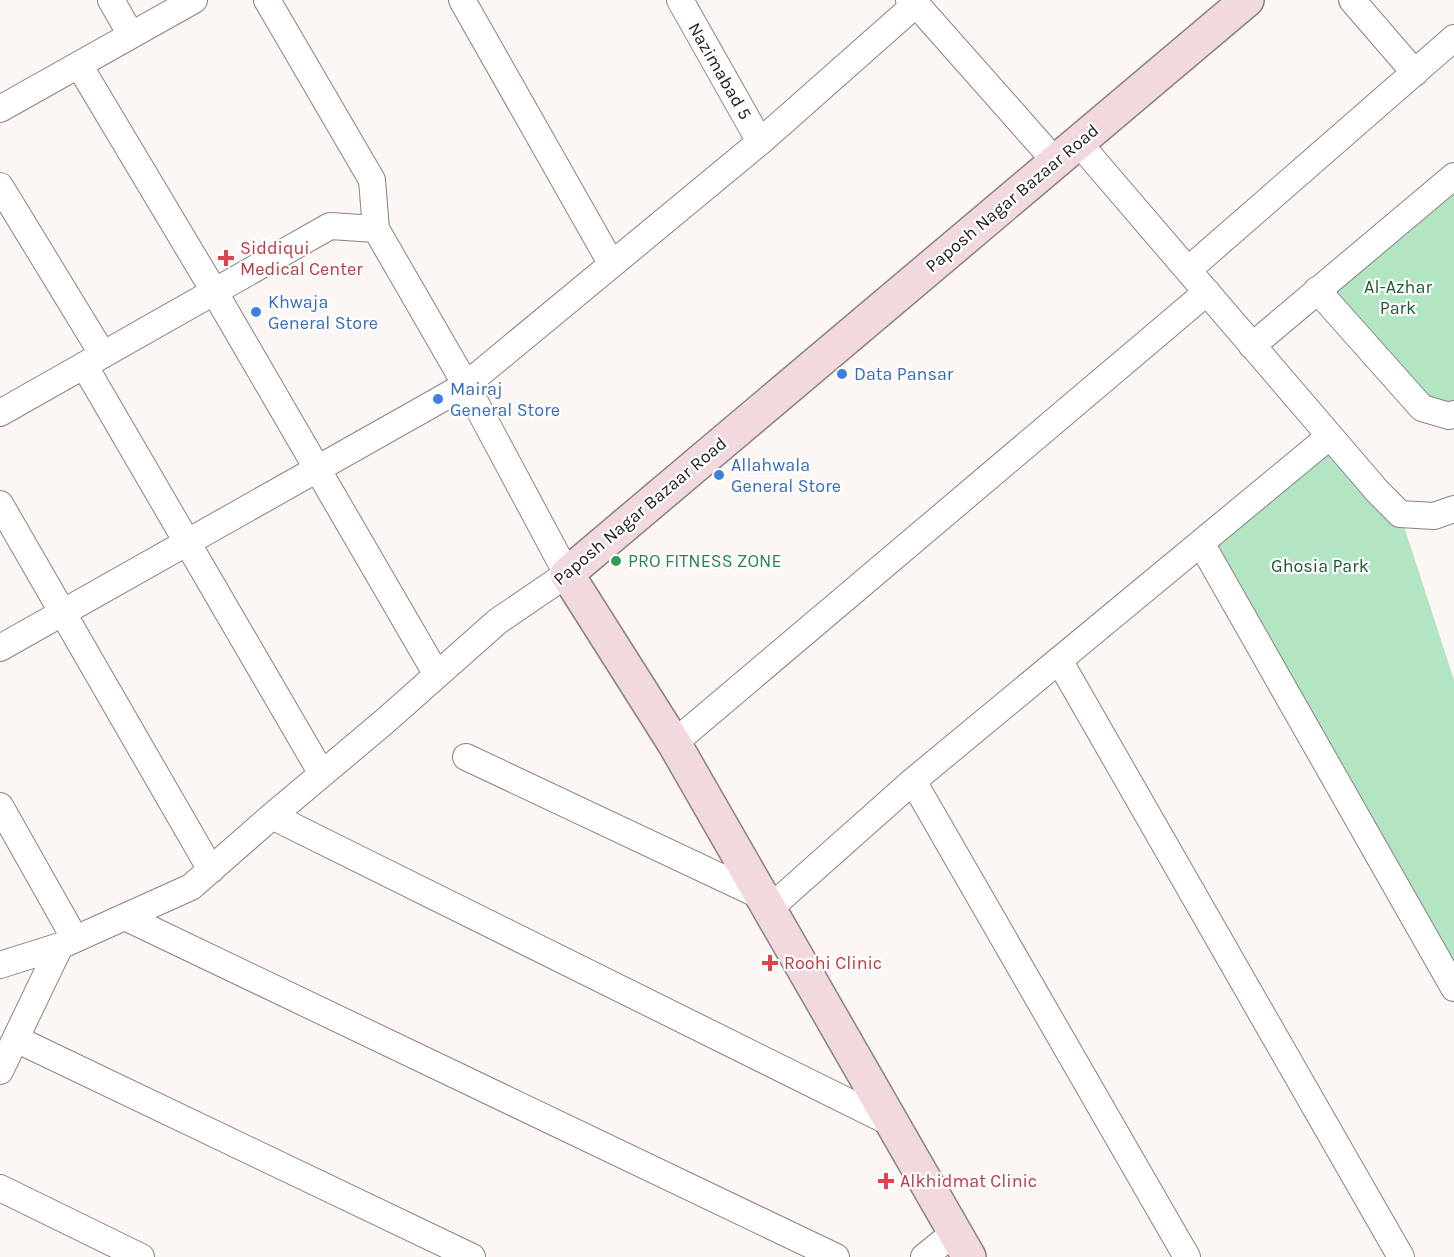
<svg xmlns="http://www.w3.org/2000/svg" width="1454" height="1257" font-family="Karla,sans-serif">
<style>
.green{fill:#b2e5c1}
.lines{fill:none;stroke-linecap:round;stroke-linejoin:round}
.street-casing{stroke:#888381;stroke-width:28}
.secondary-casing{stroke:#888381;stroke-width:36}
.street{stroke:#fff;stroke-width:26}
.secondary{stroke:#f2d9dd;stroke-width:33}
.health-dot{fill:#e0444e;stroke:#fff;stroke-width:2}
.shop-dot{fill:#3f7fe0;stroke:#fff;stroke-width:2}
.leisure-dot{fill:#2e9e5b;stroke:#fff;stroke-width:2}
.labels{text-anchor:middle;stroke-width:4.5;stroke-linejoin:round;paint-order:stroke}
.street-label{font-size:18px;fill:#1e1d1c;stroke:#fff}
.health-label{font-size:18px;fill:#be3a42;stroke:#fff;text-anchor:start}
.park-label{font-size:18px;fill:#1e5835;stroke:#fff}
.shop-label{font-size:18px;fill:#366cbe;stroke:#fff;text-anchor:start}
.leisure-label{font-size:18px;fill:#27864d;stroke:#fff;text-anchor:start}
</style>
<rect width="100%" height="100%" fill="#fcf7f5"/>
<path class="green" d="M1454 176V414L1449 416 1317 290Z
M1330 436 1400 514 1454 680V988L1201 543Z"/>
<g class="lines">
<defs>
<path id="street" d="M111 0 131 35
M267 0 372 180 376 229
M462 0 611 263
M680 0 760 142
M909 0 916 4 1055 161
M1352 0 1415 73
M79 65 214 291 437 675
M0 109 194 0
M1078 142 1378 492 1400 514 1434 516 1454 509
M0 186 103 355
M1188 270 1454 38
M1317 290 1422 408 1449 416 1454 414
M1252 346 1454 176
M84 365 322 774
M0 413 330 226 376 229 466 385 567 574 498 621 384 722 272 816 191 887 60 946 0 965
M0 504 211 870
M1201 543 1454 988
M0 648 466 385 760 142 916 4
M1059 660 1401 1257
M674 743 1207 292
M466 757 763 897
M913 781 1187 1257
M0 806 75 939
M272 816 893 1124
M770 908 913 781 1330 436
M125 917 836 1257
M16 1039 472 1257
M0 1071 60 946
M0 1188 141 1257
M924 1257 955 1232"/>
<path id="secondary" d="M969 1257 674 743 567 574 1247 0"/>
</defs>
<use href="#street" class="street-casing"/>
<use href="#secondary" class="secondary-casing"/>
<use href="#street" class="street"/>
<use href="#secondary" class="secondary"/>
</g>
<g class="health-dot">
<path d="M223 249h6v6h6v6h-6v6h-6v-6h-6v-6h6z"/>
<path d="M767 954h6v6h6v6h-6v6h-6v-6h-6v-6h6z"/>
<path d="M883 1172h6v6h6v6h-6v6h-6v-6h-6v-6h6z"/>
</g>
<g class="shop-dot">
<circle cx="256" cy="312" r="6"/>
<circle cx="842" cy="374" r="6"/>
<circle cx="438" cy="399" r="6"/>
<circle cx="719" cy="475" r="6"/>
</g>
<circle class="leisure-dot" cx="616" cy="561" r="6"/>
<g class="labels">
<g class="street-label">
<text transform="translate(720 71) rotate(60)" y="6">Nazimabad 5</text>
<text transform="translate(1012 198) rotate(-40)" y="6">Paposh Nagar Bazaar Road</text>
<text transform="translate(640 511) rotate(-40)" y="6">Paposh Nagar Bazaar Road</text>
</g>
<g class="health-label">
<text x="240" y="254">Siddiqui<tspan x="240" dy="21">Medical Center</tspan></text>
<text x="784" y="969">Roohi Clinic</text>
<text x="900" y="1187">Alkhidmat Clinic</text>
</g>
<g class="park-label">
<text x="1398" y="293">Al-Azhar<tspan x="1398" dy="21">Park</tspan></text>
<text x="1320" y="572">Ghosia Park</text>
</g>
<g class="shop-label">
<text x="268" y="308">Khwaja<tspan x="268" dy="21">General Store</tspan></text>
<text x="854" y="380">Data Pansar</text>
<text x="450" y="395">Mairaj<tspan x="450" dy="21">General Store</tspan></text>
<text x="731" y="471">Allahwala<tspan x="731" dy="21">General Store</tspan></text>
</g>
<g class="leisure-label">
<text x="628" y="567">PRO FITNESS ZONE</text>
</g>
</g>
</svg>
